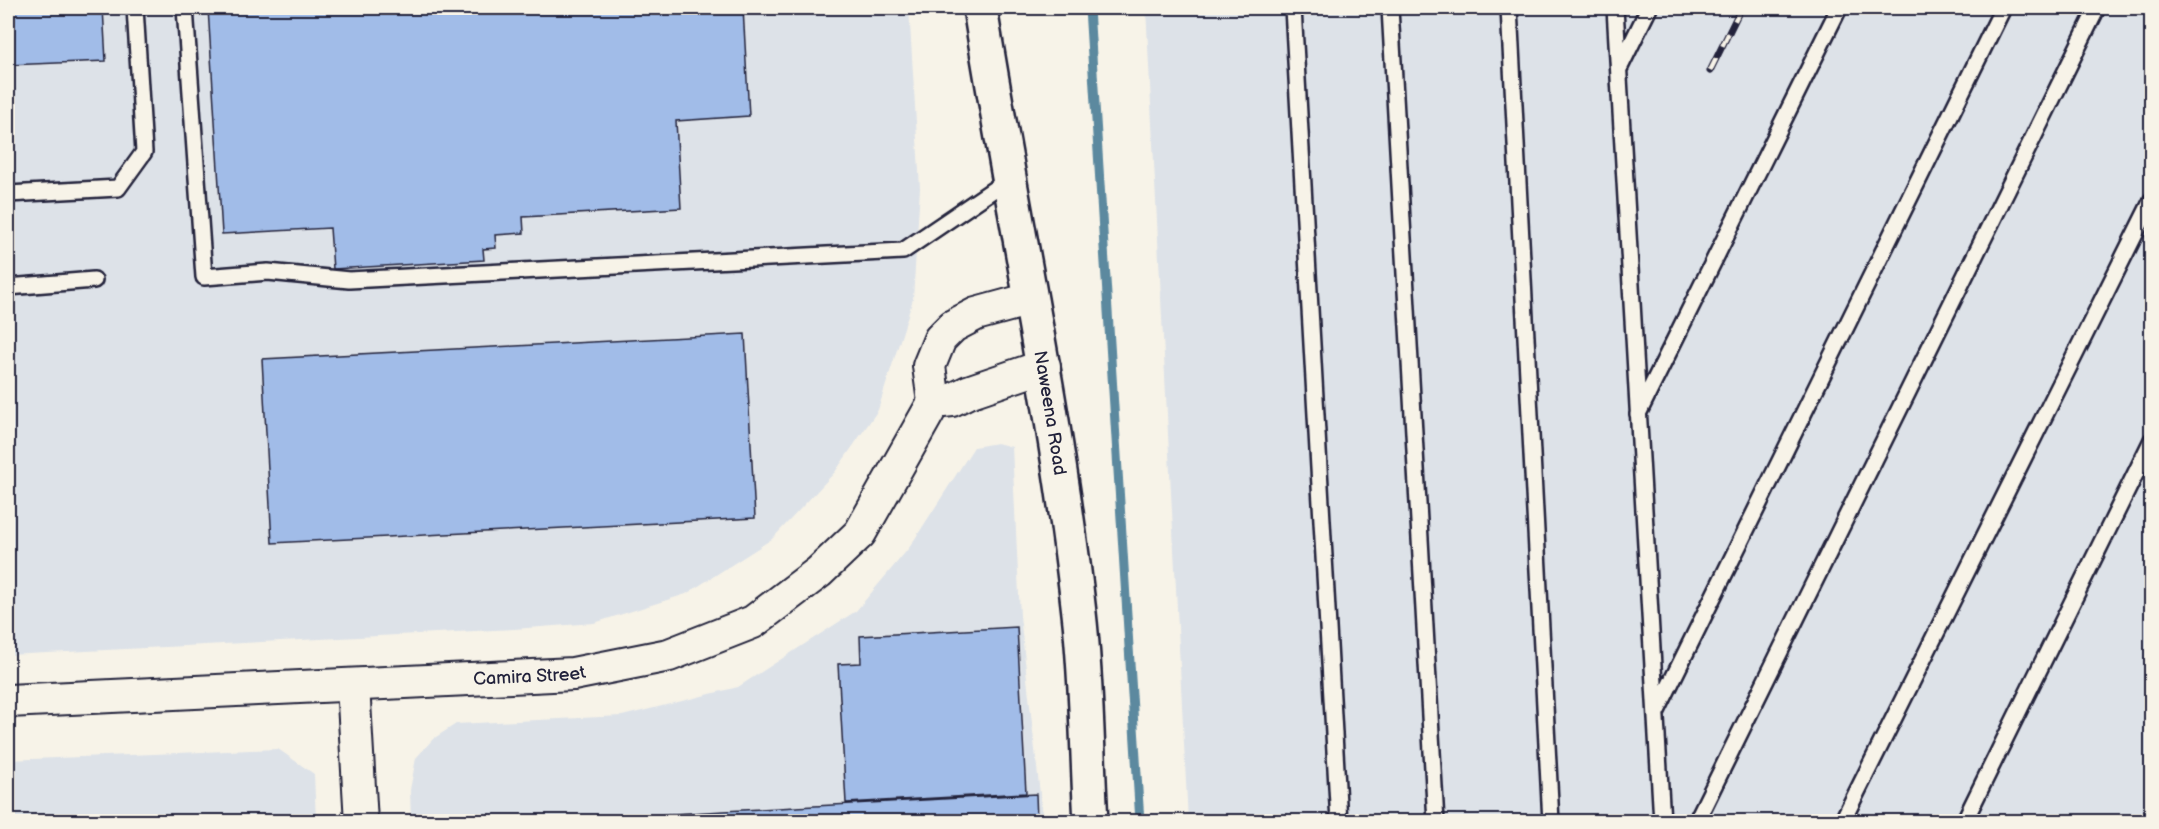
<svg xmlns="http://www.w3.org/2000/svg" width="2159" height="829" font-family="'Balsamiq Sans',sans-serif">
<style>
.built{fill:#dde2e8}
.lines{fill:none;stroke-linecap:round;stroke-linejoin:round}
.stream{stroke:#5b899f;stroke-width:9}
.building{fill:#a1bce8;stroke:#22223b;stroke-width:1.5}
.service-casing{stroke:#22223b;stroke-width:20}
.minor-casing{stroke:#22223b;stroke-width:36}
.tertiary-casing{stroke:#22223b;stroke-width:38}
.service{stroke:#f7f3e8;stroke-width:15}
.minor{stroke:#f7f3e8;stroke-width:32}
.tertiary{stroke:#f7f3e8;stroke-width:33}
.rail-casing{stroke:#22223b;stroke-width:7}
.rail{stroke:#f7f3e8;stroke-width:4.5;stroke-dasharray:14;stroke-linecap:butt}
.labels{text-anchor:middle;stroke-width:4.5;stroke-linejoin:round;paint-order:stroke}
.street-label{font-size:18px;fill:#22223b;stroke:#f7f3e8}
</style>
<rect width="100%" height="100%" fill="#f7f3e8"/>
<filter id="ink" filterUnits="userSpaceOnUse"><feTurbulence type="fractalNoise" baseFrequency=".0167" numOctaves="2"/><feDisplacementMap in="SourceGraphic" scale="12" xChannelSelector="R" yChannelSelector="G"/><feConvolveMatrix kernelMatrix="1 2 1 2 8 2 1 2 1" color-interpolation-filters="sRGB"/></filter>
<g filter="url(#ink)">
<path class="built" d="M8 8H909L920 188 913 299 878 410 835 472 772 539 686 594 594 623 514 629 8 655Z
M1146 8H2151V821H1188Z
M997 443 1012 447 1020 616 1043 821 411 822 410 790 416 758 433 739 456 724 622 716 738 687 856 611 909 548 974 447Z
M278 749 314 774 316 821H8V760Z"/>
<g class="lines">
<path class="stream" d="M1089 8 1140 822"/>
</g>
<path class="building" d="M8 8H103L106 61 8 65Z
M208 8H743L749 116 676 121 681 208 523 217 524 233 495 235 496 248 483 249 484 260 333 269 330 228 222 234Z
M745 334 755 518 272 543 262 359Z
M1017 627 1026 793 846 803 838 664 861 663 860 636Z
M1036 794 1037 822H538L724 811Z"/>
<g class="lines">
<defs>
<path id="service" d="M185 8 204 277 268 272 349 280 903 251 1009 179
M1293 8 1339 822
M1390 8 1436 822
M1509 8 1551 822
M1615 8 1662 822
M1620 67 1649 8
M8 194 118 188 144 152 135 8
M8 287 94 280
M1638 414 1839 8
M1656 713 2003 8
M1696 822 2097 8
M1842 822 2152 200
M1964 822 2152 440"/>
<g id="minor">
<path d="M934 402 952 400 968 392 1044 366"/>
<path d="M353 685 361 822"/>
<path id="s1" d="M8 701 573 674 669 655 753 622 819 572 860 533 934 402 929 366 940 339 953 326 976 314 1031 299"/>
</g>
<g id="tertiary">
<path id="s2" d="M980 8C1012 210 1056 409 1079 613 1087 681 1087 753 1091 822"/>
</g>
</defs>
<use href="#service" class="service-casing"/>
<use href="#minor" class="minor-casing"/>
<use href="#tertiary" class="tertiary-casing"/>
<use href="#service" class="service"/>
<use href="#minor" class="minor"/>
<use href="#tertiary" class="tertiary"/>
<defs>
<path id="rail" d="M1710 71 1741 8"/>
</defs>
<use href="#rail" class="rail-casing"/>
<use href="#rail" class="rail"/>
</g>
</g>
<g class="labels">
<g class="street-label">
<text dy="6" stroke="none"><textPath href="#s2" startOffset="411">Naweena Road</textPath></text>
<text dy="6" stroke="none"><textPath href="#s1" startOffset="522">Camira Street</textPath></text>
</g>
</g>
<rect width="2159" height="829" fill="none" stroke="#f7f3e8" stroke-width="30"/>
<rect x="15" y="15" width="2129" height="799" fill="none" stroke="#22223b" stroke-width="2" filter="url(#ink)"/>
</svg>
